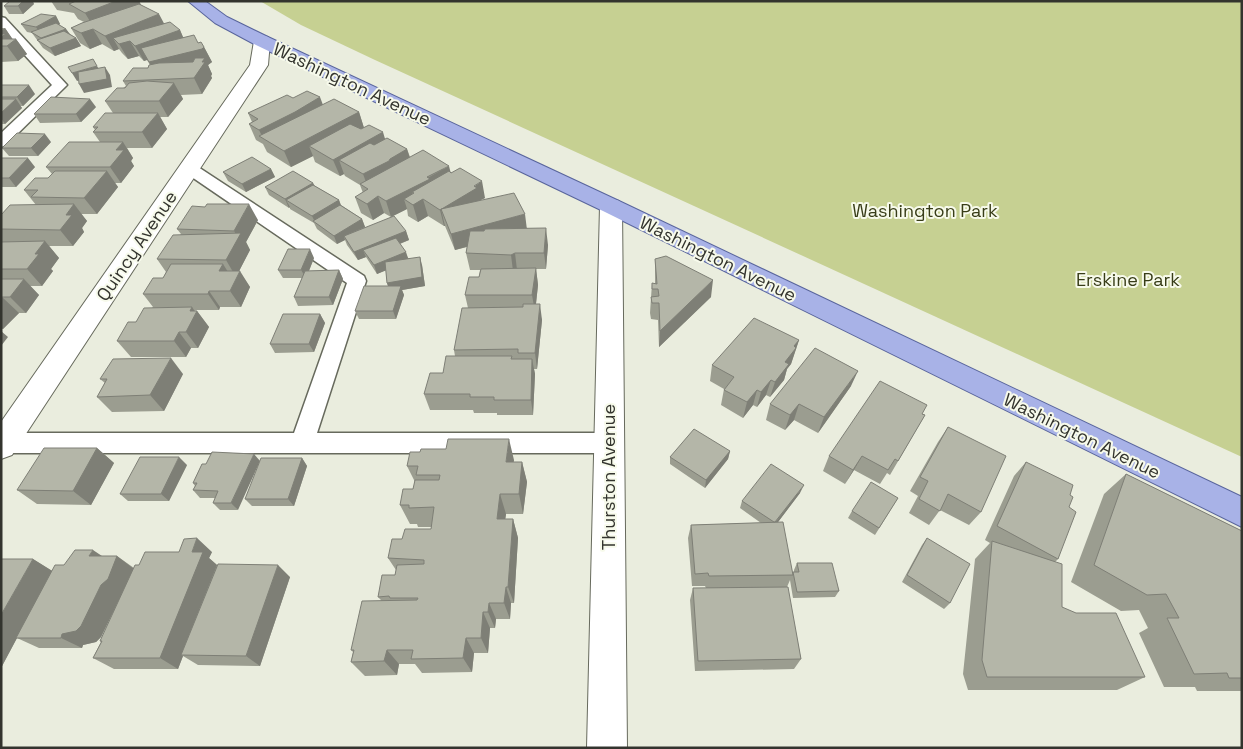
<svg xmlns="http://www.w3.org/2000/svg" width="1243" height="749" font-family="'Space Grotesk',sans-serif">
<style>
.green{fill:#c6d092}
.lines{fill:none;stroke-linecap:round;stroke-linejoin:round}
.service-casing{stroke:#676a5d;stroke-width:3}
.minor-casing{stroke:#676a5d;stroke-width:2}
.primary-casing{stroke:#59659c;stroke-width:2}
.service{fill:#fff;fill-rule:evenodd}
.minor{fill:#fff;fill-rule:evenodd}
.primary{fill:#a8b2e7;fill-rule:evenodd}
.wall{fill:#9b9d90}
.shaded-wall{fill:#7e7f76;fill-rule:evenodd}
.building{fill:#b4b6a8;stroke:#7e7f76}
.labels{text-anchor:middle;stroke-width:4;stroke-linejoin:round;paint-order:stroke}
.street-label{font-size:18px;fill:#33342e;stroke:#f7faeb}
.park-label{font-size:18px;fill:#383d18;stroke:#f7faeb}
</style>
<rect width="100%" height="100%" fill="#eaedde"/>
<path class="green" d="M260 1H1242V457L375 60 301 25Z"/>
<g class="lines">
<defs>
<path id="service" d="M1 17 5 18 67 85 6 145 1 147V133L52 85 1 29Z
M189 163 195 165 364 276 366 281 317 433H609L617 436 620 443 617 450 609 453H1V433H294L347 283 183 171 181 168 183 165Z"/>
<path id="minor" d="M262 36 268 37 270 41 268 65 12 455 1 459V422L250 65 254 41 256 37Z
M611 199 619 201 622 206 627 748H587L600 206 603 201Z"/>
<path id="primary" d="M188 1H205L227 17 268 37 619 201 1242 497V527L603 211 256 45 215 23Z"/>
</defs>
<use href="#service" class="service-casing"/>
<use href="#minor" class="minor-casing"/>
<use href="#primary" class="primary-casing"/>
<use href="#service" class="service"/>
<use href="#minor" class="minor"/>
<use href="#primary" class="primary"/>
</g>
<path class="wall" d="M51 1H139L141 5 164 24 180 30 183 38 198 43 204 47 212 62 208 65 212 74 211 76 212 78 202 94 181 95 183 99 168 117H160L167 129 152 148H127L133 158 131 161 134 166 121 183H115L118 187 97 214H81L87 221 82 228 84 232 73 246H49L59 258 51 269 53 271 42 286H30L39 295 26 313H19L3 329H1V215L36 205 24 190 48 178 52 174 46 167 100 142 93 132 95 130 93 127 113 113 105 101 126 86 123 81 148 68 150 65 147 60 144 61 139 56 128 59 122 53 119 49 114 51 102 44 90 49 80 43 71 28 84 22 78 19 74 13 57 10Z
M34 4 23 14H9L4 6Z
M56 16 60 24 59 25 66 29 70 34 76 38 81 46 55 56 43 48 32 33 27 32 21 24Z
M1 28H5L12 39H16L27 54 18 61 1 62Z
M1 85 35 94 23 106H20L22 108 5 124H1Z
M293 98 323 105 359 112 364 128 385 139 407 149 410 157 451 172 485 198 480 200 527 228 548 245 546 269H536L538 285 536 304 542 320 537 369H534L535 374 533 415H497V413H474L473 410H430L424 394 443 373 455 356 454 350 468 308 465 295 479 277 480 270H470L466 253 467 247 455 250 445 226H444L428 216 418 222 408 216 407 209 391 217 384 213 373 220 361 213 355 197 363 193 360 185 345 176 344 174 340 176 315 162 313 156 291 167 267 152 263 144 256 140 249 124 252 122 248 113Z
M96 107 81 122 40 123 34 114Z
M51 142 38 156H9L2 148Z
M1 158 35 167 16 187H1Z
M271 169 275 177 246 192 228 181 223 172Z
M313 183 315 186 339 200 341 205 362 219 365 227 406 231 409 240 400 244 408 258 422 265 425 286 402 290 404 295 396 319H359L355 311 388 286 387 283 386 270 377 274 366 257 358 260 347 245 345 240 337 244 317 229 314 223 290 209V207L289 208 269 195 265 187Z
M258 220 246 242 250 250 239 271 250 287 241 307H220L219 310H194L197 311 209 327 198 348H191L186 357H131L117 341 136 322 153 307 143 294 163 278 166 272 157 259 181 234 177 229Z
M314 258 309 271 339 270 343 279 333 305 298 306 294 297 302 278H283L278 270Z
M655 259 711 297 659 347 658 320 651 319 650 313 652 283 655 284Z
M320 314 325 323 314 352 275 353 270 344Z
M799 340 791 364 787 369 784 380 770 397 766 395 757 407 753 405 743 418 721 405 724 389 710 381 712 365Z
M183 374 164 411 112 412 97 397 105 383 100 379Z
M851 386 818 433 794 420 785 430 766 420 770 404Z
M922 414 925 415 890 475 887 473 880 484 854 470 845 484 823 471 829 456Z
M948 427 981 512 969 525 940 510 929 525 909 513 918 496 910 491 938 442Z
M97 448 114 463 91 505 37 504 17 490Z
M730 451 728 459 705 488 670 464V457Z
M302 458 307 466 294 506H252L245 499Z
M514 460 513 462H522L527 482 523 514H506L505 519H513L518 538 514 603H511L510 619H496L495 628H490L488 653H474L472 672 422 673 415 664H399L397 675 365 676 351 662 353 652 351 650 381 600 378 597 395 575 396 570 388 558 402 539 431 529V527H418L417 524H410L400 505 413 489 415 482 407 466Z
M1026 462 1069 507 1058 559 1055 562 1062 607 1145 677 1117 690H968L963 674 975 559 990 543 985 540 1014 476Z
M202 464 238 510H220L213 503 215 498H200L193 490 195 486 193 483Z
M187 465 169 501H128L120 494Z
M1126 474 1242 531V691H1197L1195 687H1164L1139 633 1148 628 1139 610 1121 611 1071 582 1104 494Z
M800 493 778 522 793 574 794 572V570L797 563 839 591 835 597 793 598 790 580 787 587 801 659 794 669 695 671 690 600 693 588H706L705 586H692L688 538 691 525 761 523 740 508 742 501Z
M898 498 875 535 848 518 852 511Z
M927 538 950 603 944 609 902 582 922 545Z
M212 552 209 558 217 565 290 577 260 666 198 665 183 656 178 669H114L93 658 101 642 100 641 120 597 101 637 96 642 83 645 82 648H39L17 638 1 668 33 559 52 571 64 565 102 556H117L134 568 139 565Z"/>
<path class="shaded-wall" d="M23 1H33L34 4 23 14 18 6Z
M116 1H139L143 9 94 28 85 13Z
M159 14 167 29 130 41 139 56 128 59 119 44 113 38 119 49 114 51 105 36Z
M56 16 60 24 41 35 36 27Z
M5 28 14 41 16 39 27 54 18 61 7 46 1 42V31Z
M66 29 71 36 47 46 41 38Z
M93 29 102 44 90 49 81 33Z
M180 30 187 46 144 61 135 46Z
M76 38 81 46 55 56 50 48Z
M204 47 212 62 208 65 212 74 211 76 212 78 202 94 194 78H157L149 62Z
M97 66 102 74 77 81 72 73Z
M105 67 110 75 112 87 84 93 79 84Z
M174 83 183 99 168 117 159 101Z
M29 85 35 94 23 106 17 97Z
M320 97 326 113 263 138 259 130Z
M16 99 22 108 5 124 1 118V113Z
M90 99 96 107 81 122 76 114Z
M359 112 364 128 309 146 313 156 291 167 284 151Z
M158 113 167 129 152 148 142 132Z
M383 132 388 149 339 160 344 174 340 176 333 160Z
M45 134 51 142 38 156 31 148Z
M123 142 133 158 131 161 134 166 121 183 110 167 116 150Z
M407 149 412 165 369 190 363 174Z
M28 158 35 167 16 187 9 178Z
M449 166 453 182 423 199 428 216 418 222 413 205 404 199 407 209 391 217 386 201ZM412 192 414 193 415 204Z
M271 169 275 177 246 192 242 184Z
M107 171 118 187 97 214 84 198Z
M482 181 485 198 479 201 441 209 445 226H444L440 210Z
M313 183 317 192 286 200 290 207 289 208 285 199Z
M378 196 384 213 373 220 367 204Z
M339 200 342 209 315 222 312 216Z
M74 204 87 221 82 228 84 232 73 246 60 230 66 215Z
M249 204 258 220 246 242 250 250 236 277 226 260 238 238 234 231Z
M525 214 527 230 455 250 451 234Z
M362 219 365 227 344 236 345 240 337 244 334 236Z
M546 228 548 245 546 269 544 253Z
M406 231 409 240 368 256 363 250 366 257 358 260 354 252Z
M45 241 59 258 51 269 53 271 42 286 27 269 35 254Z
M310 249 314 258 306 278 301 270Z
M406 252 409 261 377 274 374 265Z
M515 253 517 270 513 271 511 255Z
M420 257 422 265 425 286 402 290 404 295 396 319 393 311 390 292 387 283Z
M223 264 233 280 219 271Z
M536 268 538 285 535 312 532 295Z
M339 270 343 279 333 305 329 297Z
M240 271 250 287 241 307 230 291Z
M24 279 39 295 26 313 10 297Z
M713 280 711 297 659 347 660 331Z
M209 291 220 307 219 310 208 294Z
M2 297 19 313 3 329 1 327V298Z
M540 304 542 320 537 369 535 353Z
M192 307 196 313 197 311 209 327 198 348 186 332 190 311Z
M320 314 325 323 314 352 309 344Z
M1 331 8 337 1 346Z
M179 332 191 348 186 357 174 341Z
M799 340 791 364 787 369 784 380 770 397 775 382 785 362 794 346Z
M171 358 183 374 164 411 150 395Z
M532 359 535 374 533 415 531 400Z
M858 371 851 386 818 433 824 417Z
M771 380 766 395 757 407 761 392Z
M757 390 753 405 743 418 747 402Z
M799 404 794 420 785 430 790 415Z
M509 439 514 460 511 482 506 462Z
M97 448 114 463 91 505 73 491Z
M730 451 728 459 705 488 706 480Z
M254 454 260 461 238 510 231 503Z
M862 456 854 470 845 484 853 470Z
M179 457 187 465 169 501 161 494Z
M302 458 307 466 294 506 288 499Z
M522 462 527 482 523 514 519 494Z
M804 485 800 493 772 530 775 523Z
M500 494 506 514 503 538 497 519Z
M513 519 518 538 514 603 508 587Z
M197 538 212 552 209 558 217 565 181 655 183 656 178 669 160 658 192 552Z
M93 550 111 562 89 556Z
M117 556 134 569 101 637 96 642 83 645 82 648 61 638 62 634 101 585Z
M33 559 54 572 16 638H17L1 668V615Z
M278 565 290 577 260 666 246 656Z
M506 587 511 603 510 619 504 603Z
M489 603 496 619 495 628 488 612Z
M483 612 490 628 488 653 481 638Z
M466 638 474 653 472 672 463 658Z
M387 650 399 664 397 675 384 661Z"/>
<path class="building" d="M10 1H23L18 6H4Z
M76 1H116L85 13 69 4Z
M139 4 159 14 105 36 93 29 81 33 71 28 82 23Z
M41 14 56 16 36 27 21 24Z
M170 22 180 30 135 46 130 41 119 44 113 38Z
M56 23 66 29 41 38 31 32Z
M64 31 76 38 50 48 37 40Z
M1 34H6L1 37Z
M194 35 198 43 201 42 204 47 202 49 149 62 141 48Z
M1 39H16L7 46H1Z
M195 58H205L202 62H205L194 78 123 81 133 68H148L149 65 159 63 193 62Z
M93 59 97 66 72 73 68 67Z
M105 67 107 79 79 84 78 72Z
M147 81 174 83 159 101H105L117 88H125L129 83Z
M1 85H29L17 97H1Z
M307 91 320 97 295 112 259 130 249 124 258 119 248 113 287 95 293 98Z
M51 97 90 99 76 114H34Z
M1 99H16L1 113Z
M334 99 359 112 284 151 259 136Z
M105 113H158L142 132H93L98 127H93Z
M350 124 361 129 369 125 383 132 333 160 309 146Z
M17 133 45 134 31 148H2Z
M387 138 407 149 390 159 389 161 363 174 339 160 370 143 374 145Z
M69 142H123L116 150H124L110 167H46Z
M423 150 449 166 427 177 430 179 386 201 378 196 367 204 355 197 368 189 360 184Z
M252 157 271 169 242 184 223 172Z
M1 158H28L9 178H1Z
M460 168 482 181 474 186 477 188 440 210 423 199 413 205 404 199 414 193 412 192 449 171 451 173Z
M55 171H107L84 198 31 197 38 190H24L35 178H48Z
M293 171 313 183 285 199 265 187Z
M313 185 339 200 312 216 286 200Z
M514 193 525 214 451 234 441 209Z
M74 204 66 215H72L60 230 1 229V215L10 205Z
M207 204H249L234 231 177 229 192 206 205 207Z
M340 205 362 219 334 236 313 221Z
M394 216 406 231 354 252 344 236Z
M546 228 544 253H515L511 255 466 253 470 231H484L485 229Z
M241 233 226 260 157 259 173 235Z
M396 238 406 252 374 265 363 250Z
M45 241 35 254H39L27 269H1V242Z
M288 249H310L301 270H278Z
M666 256 713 280 660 331 659 303H652L651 297 659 296 658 289H652V283L657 284 655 259Z
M420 257 422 277 387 283 385 262Z
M171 264H223L219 271H240L230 291H209L208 294H143L153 278H163Z
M536 268 532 295H465L469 277H479L481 269Z
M339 270 329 297H294L305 271Z
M1 279H24L10 297H2L1 298Z
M364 286H401L393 311H355Z
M523 304H540L535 353H518V349L454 350 462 308 523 307Z
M192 307 190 311H197L186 332H179L174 341H117L128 322H136L144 308Z
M283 314H320L309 344H270Z
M754 318 799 340 794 346 796 348 785 362 789 364 775 382 771 380 761 392 757 390 747 402 724 390 734 377 712 365Z
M815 348 858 371 824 417 799 404 790 415 770 404Z
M446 356H512L511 359H532L531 400H494V397H470V394H424L430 373H443Z
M171 358 150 395 97 397 107 379H100L113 359Z
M880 381 927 405 922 414 925 415 898 461 895 459 888 470 862 456 853 470 829 456Z
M948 427 1006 456 981 512 948 494 940 511 919 499 928 481 920 477Z
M694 429 730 451 706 480 670 457Z
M448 439H509L506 462H522L519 494H500L497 519H513L508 587H506L504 603H489L488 612H483L481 638H466L463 658 411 659 413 650H387L384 661 351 662 354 650H351L362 601 417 600 418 598H390L389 596 378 597 382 575H395L397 565 424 564V560L388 558 392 539H402L405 529H431L434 507 409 508V505H400L403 489H413L415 480H439L440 475H416L418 466H407L410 452H420L421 449H446Z
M44 448H97L73 491 17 490Z
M212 452 254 454 231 503H213L218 491 193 490 197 483H193L202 464H206Z
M140 457H179L161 494H120Z
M261 458H302L288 499H245Z
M1026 462 1073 485 1070 495 1073 497 1069 507 1076 512 1058 559 997 526Z
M771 464 804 485 775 522H774L742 501Z
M1126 474 1242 531V678H1229L1227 673 1194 674 1167 618H1179L1166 594 1147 595 1094 565Z
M871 482 898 498 879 528 852 511Z
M783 522 793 575 709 576 708 573 695 574 691 525Z
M197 538 192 552H203L160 658H93L102 641H100L135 565H139L145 552H179L184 539Z
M927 538 970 564 950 603 907 575Z
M992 541 1062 564V607L1076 613H1116L1145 677H987L982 660Z
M75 550H93L89 556H117L108 579 101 585 81 626 76 631 62 634 61 638H16L55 565H64Z
M1 559H33L1 615Z
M797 563H832L839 591 797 592 793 572H799Z
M218 564 278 565 246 656 181 655Z
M788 587 801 659 698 661 693 588Z"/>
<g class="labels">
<g class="street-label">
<text transform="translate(352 84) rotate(25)" y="6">Washington Avenue</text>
<text transform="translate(137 246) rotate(-56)" y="6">Quincy Avenue</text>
<text transform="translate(718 259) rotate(26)" y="6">Washington Avenue</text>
<text transform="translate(1082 436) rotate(26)" y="6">Washington Avenue</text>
<text transform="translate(609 477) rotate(-90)" y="6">Thurston Avenue</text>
</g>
<g class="park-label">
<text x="925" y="217">Washington Park</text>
<text x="1128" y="286">Erskine Park</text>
</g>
</g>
<rect width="1243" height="749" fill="none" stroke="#33342e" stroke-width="5"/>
</svg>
